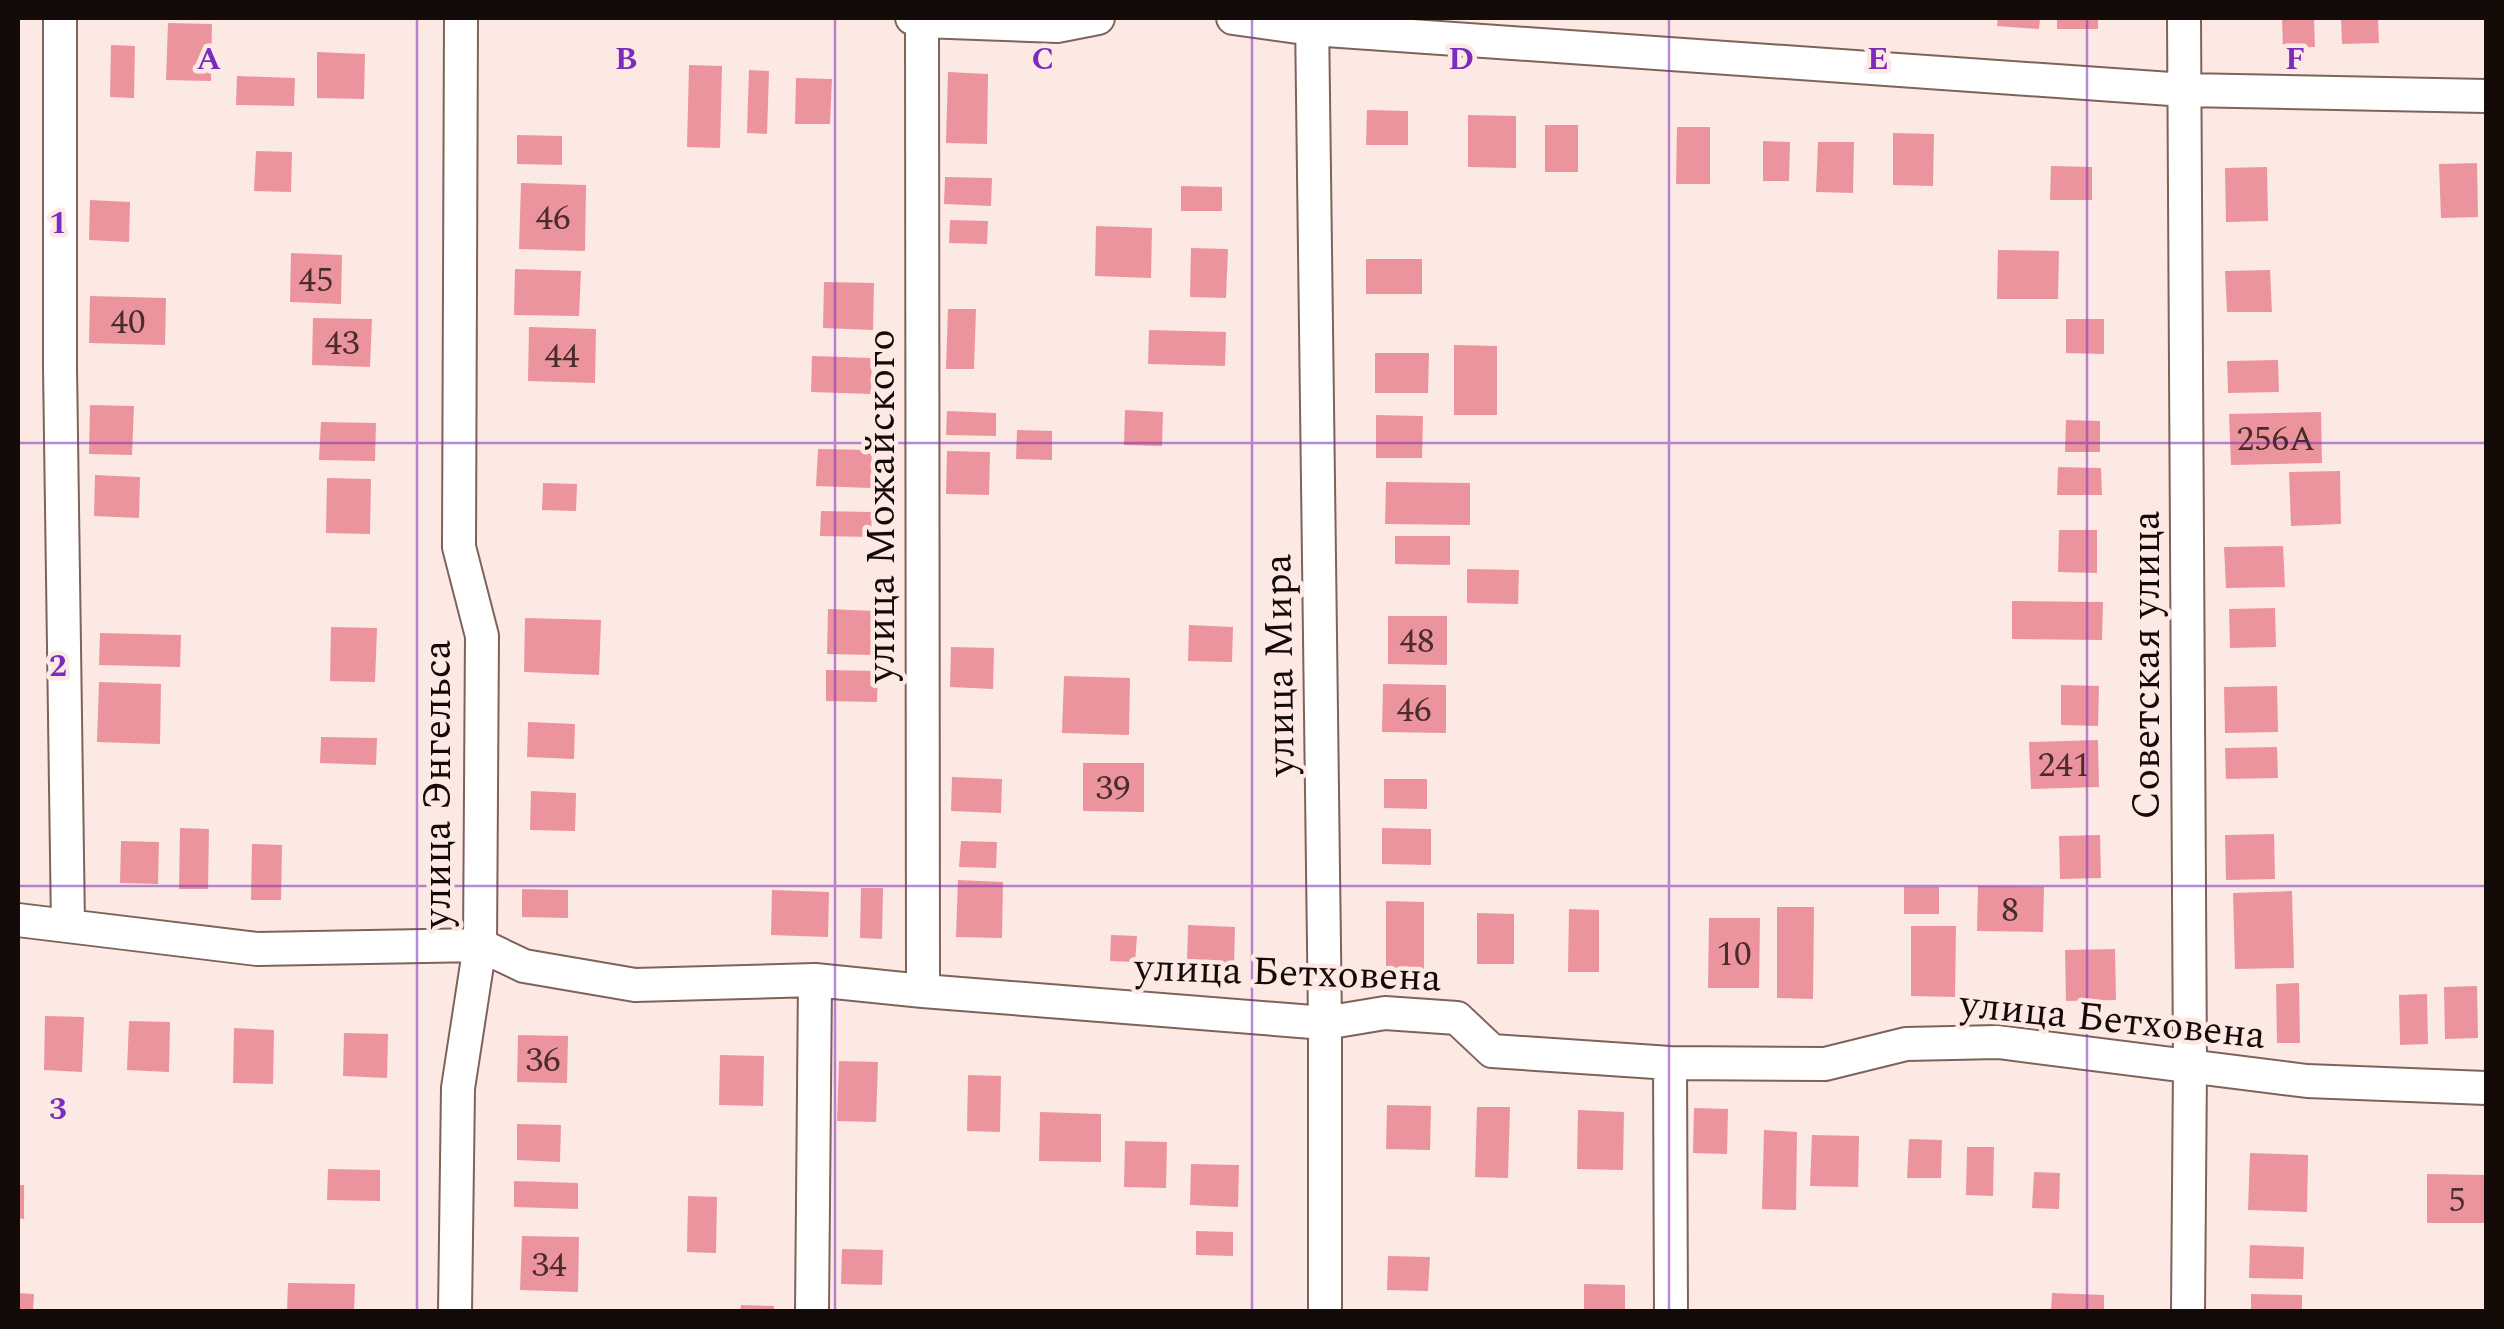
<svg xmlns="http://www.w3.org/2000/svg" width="2504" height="1329" font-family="Spectral,serif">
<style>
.building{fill:#eb949e}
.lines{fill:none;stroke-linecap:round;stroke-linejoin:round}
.minor-casing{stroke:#7f6259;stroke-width:36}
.minor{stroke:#fff;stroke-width:32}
.grid{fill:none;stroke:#7b2cbf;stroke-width:2.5;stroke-opacity:0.55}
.labels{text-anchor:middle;stroke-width:9;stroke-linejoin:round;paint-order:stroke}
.number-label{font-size:35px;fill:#4a2c2d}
.street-label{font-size:40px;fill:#140a07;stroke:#fde9e3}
.grid-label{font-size:32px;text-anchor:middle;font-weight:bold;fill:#7b2cbf;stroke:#fde9e3;stroke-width:9;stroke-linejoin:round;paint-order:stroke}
</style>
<rect width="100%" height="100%" fill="#fde9e3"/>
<path class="building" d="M1998 18H2040L2039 29 1997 26Z
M2057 18H2098V29H2057Z
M2282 18H2314L2315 47 2283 48Z
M2341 18H2378L2379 43 2342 44Z
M168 23 212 24 211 81 166 80Z
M111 45 135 46 134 98 110 97Z
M317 52 365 54 364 99 317 98Z
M689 65 722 66 720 148 687 147Z
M749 70 769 71 767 134 747 133Z
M948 72 988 74 987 144 946 143Z
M237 76 295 78 294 106 236 105Z
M796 78 832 79 830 124H795Z
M1367 110 1408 111V145H1366Z
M1468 115 1516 116V168L1468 167Z
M1545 125H1578V172H1545Z
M1677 127H1710V184H1676Z
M1893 133 1934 134 1933 186 1893 185Z
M517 135 562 136V165L517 164Z
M1763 141 1790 142 1789 181H1763Z
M1818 142H1854L1853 193 1816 192Z
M256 151 292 152 291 192 254 191Z
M2477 163 2478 217 2441 218 2439 164Z
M2051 166 2092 167V200H2050Z
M2267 167 2268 221 2226 222 2225 168Z
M945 177 992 178 991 206 944 204Z
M521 183 586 185 585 251 519 249Z
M1181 186 1222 187V211H1181Z
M90 200 130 202 129 242 89 240Z
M950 220 988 221 987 244 949 243Z
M1096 226 1152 228 1151 278 1095 276Z
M1191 248 1228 249 1226 298 1190 297Z
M1998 250 2059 251 2058 299H1997Z
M291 253 342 255 341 304 290 302Z
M1366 259H1422V294H1366Z
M515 269 581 271 579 316 514 315Z
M2270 270 2272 312H2227L2225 271Z
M824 282 874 283 873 330 823 328Z
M90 296 166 298 165 345 89 343Z
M948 309H976L974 369H946Z
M313 318 372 319 370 367 312 365Z
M2066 319H2104V354L2066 353Z
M529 327 596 329 595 383 528 381Z
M1149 330 1226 332 1225 366 1148 364Z
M1454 345 1497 346V415H1454Z
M1375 353H1429L1428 393H1375Z
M812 356 872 358 871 394 811 392Z
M2278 360 2279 392 2228 393 2227 361Z
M90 405 134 406 132 455 89 454Z
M1125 410 1163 412 1162 446 1124 445Z
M947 411 996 413V436L946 435Z
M2321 412 2322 463 2231 465 2229 414Z
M1376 415 1423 416 1422 458H1376Z
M2066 420 2100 421V452H2065Z
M321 422 376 423 375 461 319 460Z
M1017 430 1052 431V460L1016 459Z
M818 449 872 450 871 488 816 486Z
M947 451 990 452 989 495 946 494Z
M2058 467 2101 468 2102 495H2057Z
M2340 471 2341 524 2291 526 2289 472Z
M95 475 140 477 139 518 94 516Z
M327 478 371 479 370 534 326 533Z
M1386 482 1470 483V525L1385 524Z
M543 483 577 484 576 511 542 510Z
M821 511 872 512 871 537 820 536Z
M2059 530H2097V573L2058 572Z
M1395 536H1450V565L1395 564Z
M2283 546 2285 587 2226 588 2224 547Z
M1467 569 1519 570 1518 604 1467 603Z
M2012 601 2103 602 2102 640 2012 639Z
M2275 608 2276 647 2230 648 2229 609Z
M828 609 874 611 873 655 827 654Z
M1388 616H1447V665L1388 664Z
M525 618 601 620 599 675 524 672Z
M1189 625 1233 627 1232 662 1188 661Z
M331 627 377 628 375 682 330 681Z
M100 633 181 635 180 667 99 665Z
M951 647 994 648 993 689 950 687Z
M826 670 878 671 877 702 826 701Z
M1064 676 1130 678 1129 735 1062 733Z
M99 682 161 684 160 744 97 742Z
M1383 684 1446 685V733L1382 732Z
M2061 685 2099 686 2098 726 2061 725Z
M2277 686 2278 732 2225 733 2224 687Z
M528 722 575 724 574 759 527 757Z
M321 737 377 738 376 765 320 763Z
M2098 740 2099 787 2031 789 2029 742Z
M2277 747 2278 778 2226 779 2225 748Z
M1083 763H1144V812L1083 811Z
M952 777 1002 779 1001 813 951 811Z
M1384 779H1427V809L1384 808Z
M531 791 576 793 575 831 530 830Z
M180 828 209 829 208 889H179Z
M1382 828 1431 829V865L1382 864Z
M2274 834 2275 879 2226 880 2225 835Z
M2100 835 2101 878 2060 879 2059 836Z
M121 841 159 842 158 884 120 883Z
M961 841 997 842 996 868 959 867Z
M252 844 282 845 281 900H251Z
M958 880 1003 882 1002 938 956 937Z
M1978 886 2044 887 2043 932 1977 931Z
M1904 887H1939V914H1904Z
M861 888H883L882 939 860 938Z
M522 889 568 890V918L522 917Z
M772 890 829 892 828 937 771 935Z
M2292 891 2294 968 2235 969 2233 893Z
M1386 901 1424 902V976H1386Z
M1777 907H1814L1813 999 1777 998Z
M1569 909 1599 910V972H1568Z
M1477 913 1514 914V964H1477Z
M1709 918H1760L1759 988H1708Z
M1188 925 1235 927 1234 965 1187 964Z
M1911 926H1956L1955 997 1911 996Z
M1111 935 1137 936 1135 962 1110 961Z
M2115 949 2116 1000 2066 1001 2065 950Z
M2299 983 2300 1043H2277L2276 984Z
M2477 986 2478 1038 2445 1039 2444 987Z
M2427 994 2428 1044 2400 1045 2399 995Z
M45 1016 84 1017 82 1072 44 1070Z
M129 1021 170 1022 169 1072 127 1070Z
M234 1028 274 1030 273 1084 233 1083Z
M344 1033 388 1034 387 1078 343 1076Z
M518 1035 568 1036 567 1083 517 1082Z
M720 1055 764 1056 763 1106 719 1105Z
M839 1061 878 1062 876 1122 837 1121Z
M968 1075 1001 1076 1000 1132 967 1131Z
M1387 1105 1431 1106 1430 1150 1386 1149Z
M1477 1107H1510L1508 1178 1475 1177Z
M1694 1108 1728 1109 1727 1154 1693 1153Z
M1578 1110 1624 1112 1623 1170 1577 1169Z
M1040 1112 1101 1114V1162L1039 1161Z
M517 1124 561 1125 560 1162 517 1160Z
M1764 1130 1797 1132 1796 1210 1762 1209Z
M1812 1135 1859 1136 1858 1187 1810 1186Z
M1909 1139 1942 1140 1941 1178H1907Z
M1125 1141 1167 1142 1166 1188 1124 1187Z
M1967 1147H1994L1993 1196 1966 1195Z
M2250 1153 2308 1155 2307 1212 2248 1210Z
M1191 1164 1239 1165 1238 1207 1190 1205Z
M328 1169 380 1170V1201L327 1200Z
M2034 1172 2060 1173 2059 1209 2032 1208Z
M2427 1174 2486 1175V1223H2427Z
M514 1181 578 1183V1209L514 1207Z
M18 1185H24V1219L18 1218Z
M688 1196 717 1197 716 1253 687 1252Z
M1196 1231 1233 1232V1256L1196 1255Z
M522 1236 579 1237 578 1292 520 1290Z
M2250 1245 2304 1247 2303 1279 2249 1278Z
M842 1249 883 1250 882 1285 841 1284Z
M1388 1256 1430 1257 1428 1291 1387 1290Z
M288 1283 355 1284 354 1312H287Z
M1584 1284 1625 1285V1312H1584Z
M18 1293 34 1294 33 1312H18Z
M2052 1293 2104 1295V1312H2051Z
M2251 1294 2302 1295V1312H2251Z
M741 1305 774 1306V1312H740Z"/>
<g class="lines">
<defs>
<path id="minor" d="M60 18V367L68 926
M912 18 922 21 1057 26 1098 18
M1233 18 1312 29 2185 90 2486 96
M1312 18 1325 1023V1312
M2184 18 2190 1066 2188 1312
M922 21 923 991
M18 920 257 949 480 945 524 966 635 985 815 980 923 991 1325 1023 1385 1013 1457 1018 1492 1051 1670 1063 1825 1064 1906 1044 1998 1042 2307 1081 2486 1088
M1670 1063 1671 1312
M455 1312 458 1088 480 945 482 636 459 547 461 18
M812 1312 815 980"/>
</defs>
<use href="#minor" class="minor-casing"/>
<use href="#minor" class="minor"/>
</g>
<path class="grid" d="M417 18V1312M835 18V1312M1252 18V1312M1669 18V1312M2087 18V1312M18 443H2486M18 886H2486"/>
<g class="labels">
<g class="number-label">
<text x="553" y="229">46</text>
<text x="316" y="291">45</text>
<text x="128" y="333">40</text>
<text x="342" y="354">43</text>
<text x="562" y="367">44</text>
<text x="2276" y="450">256А</text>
<text x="1417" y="652">48</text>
<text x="1414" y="721">46</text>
<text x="2064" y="776">241</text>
<text x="1113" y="799">39</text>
<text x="2010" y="921">8</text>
<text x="1734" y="965">10</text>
<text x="543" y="1071">36</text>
<text x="2457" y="1211">5</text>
<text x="549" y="1276">34</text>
</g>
<g class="street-label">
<text transform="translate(880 506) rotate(-90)" y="14">улица Можайского</text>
<text transform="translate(1278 665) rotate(-91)" y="14">улица Мира</text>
<text transform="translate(2145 665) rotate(-90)" y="14">Советская улица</text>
<text transform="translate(436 784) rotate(-90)" y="14">улица Энгельса</text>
<text transform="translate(1288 971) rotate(2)" y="14">улица Бетховена</text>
<text transform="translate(2113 1018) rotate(6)" y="14">улица Бетховена</text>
</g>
</g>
<g class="grid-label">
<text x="209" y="69">A</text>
<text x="626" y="69">B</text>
<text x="1043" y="69">C</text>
<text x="1461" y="69">D</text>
<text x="1878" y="69">E</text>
<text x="2295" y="69">F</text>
<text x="58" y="233">1</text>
<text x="58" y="676">2</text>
<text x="58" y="1119">3</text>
</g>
<rect width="2504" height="1329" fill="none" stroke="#140a07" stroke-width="40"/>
</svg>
